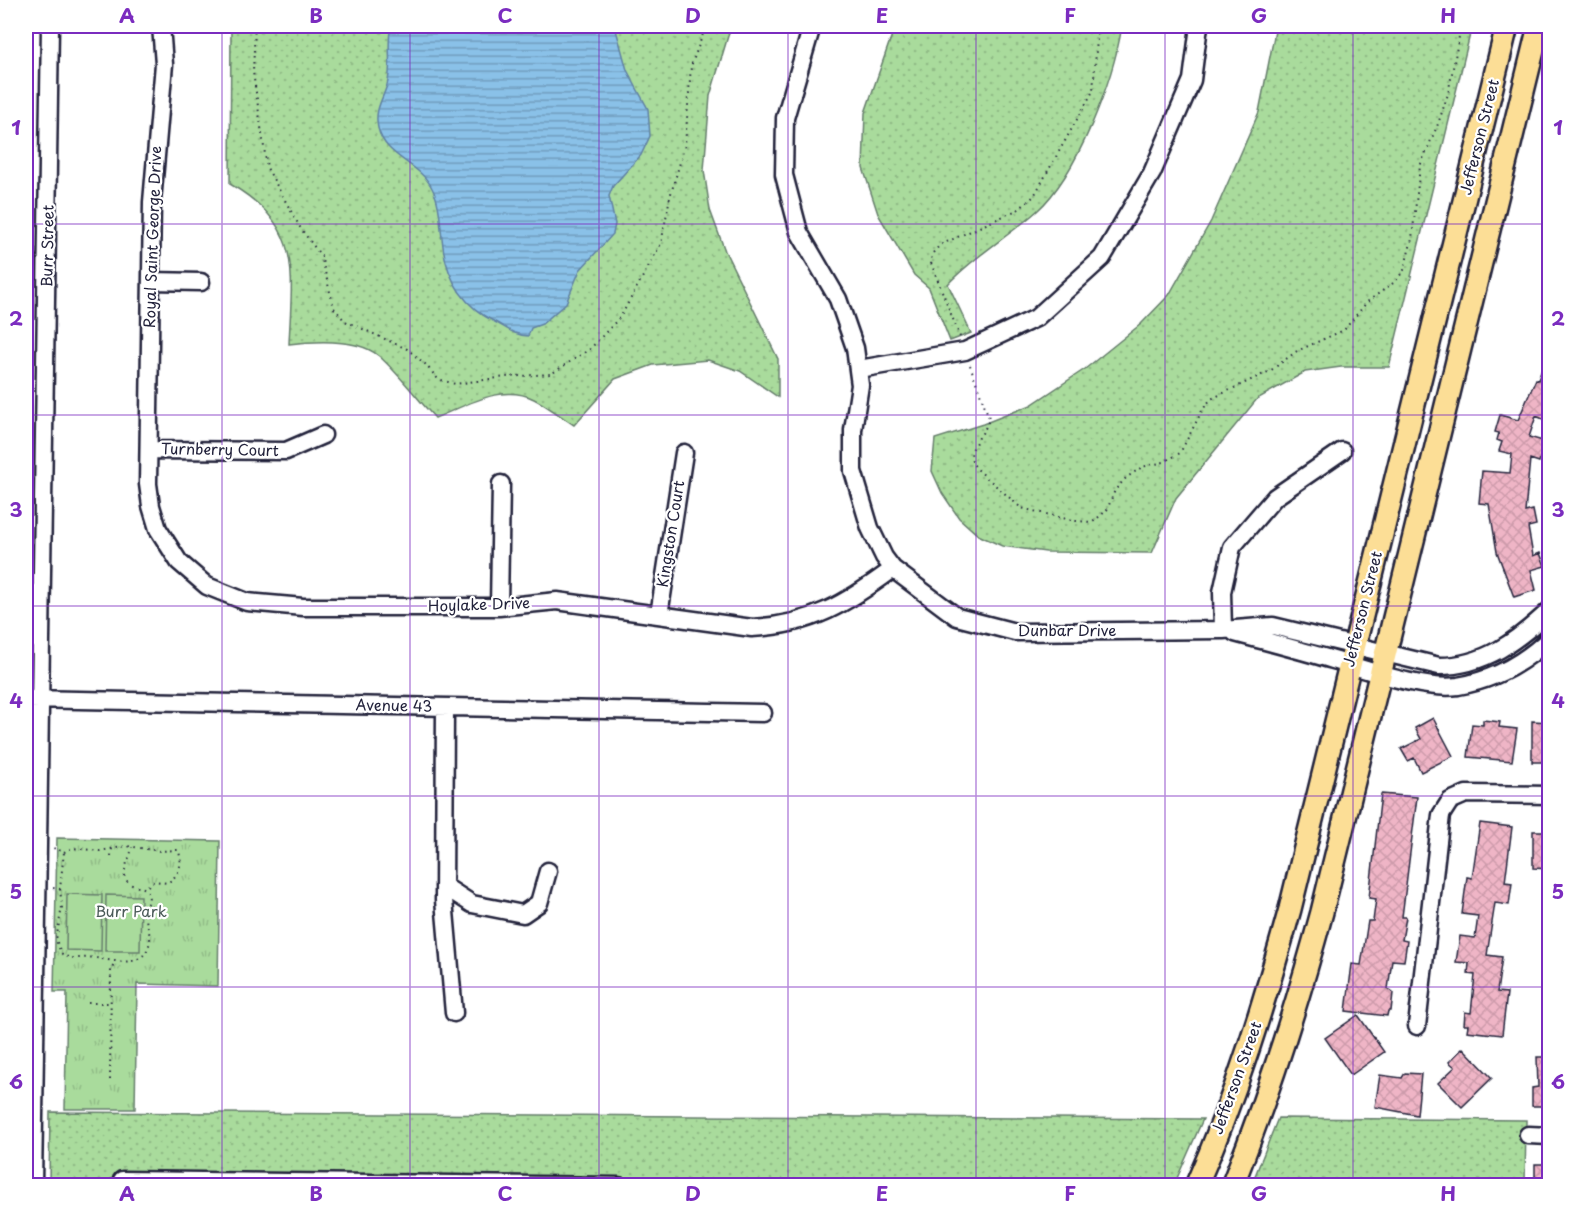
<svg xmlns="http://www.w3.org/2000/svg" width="1575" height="1211" font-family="'Playpen Sans',sans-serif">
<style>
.grass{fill:url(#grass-dots);stroke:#667e6c;stroke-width:1.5}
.park{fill:url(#park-tufts);stroke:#667e6c;stroke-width:1.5}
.pitch{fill:#a9db9c;stroke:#667e6c;stroke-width:1.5}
.water{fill:url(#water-rules);stroke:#6081a3;stroke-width:1.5}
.building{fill:url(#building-cross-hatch);stroke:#22223b;stroke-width:1.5}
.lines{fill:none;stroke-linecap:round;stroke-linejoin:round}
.minor-casing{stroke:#22223b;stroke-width:21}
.major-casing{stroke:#22223b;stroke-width:26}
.path{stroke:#22223b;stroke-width:2;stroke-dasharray:1.5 4.5;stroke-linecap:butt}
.minor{stroke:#fff;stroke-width:16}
.major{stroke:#fcde96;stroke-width:21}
.grid{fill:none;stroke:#7b2cbf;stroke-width:1.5;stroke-opacity:0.55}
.labels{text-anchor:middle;stroke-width:4.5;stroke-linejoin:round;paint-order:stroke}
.street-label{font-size:15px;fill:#22223b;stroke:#fff}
.park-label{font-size:15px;fill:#4a5a58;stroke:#fff}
.neatline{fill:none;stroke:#7b2cbf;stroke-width:2}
.grid-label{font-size:20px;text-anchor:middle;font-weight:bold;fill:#7b2cbf}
</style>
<defs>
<pattern id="grass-dots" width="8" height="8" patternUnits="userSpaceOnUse" patternTransform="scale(1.5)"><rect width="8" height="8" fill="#a9db9c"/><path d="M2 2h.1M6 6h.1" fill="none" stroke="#91bc87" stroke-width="1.8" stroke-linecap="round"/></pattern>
<pattern id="park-tufts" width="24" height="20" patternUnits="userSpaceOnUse" patternTransform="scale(1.5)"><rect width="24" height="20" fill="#a9db9c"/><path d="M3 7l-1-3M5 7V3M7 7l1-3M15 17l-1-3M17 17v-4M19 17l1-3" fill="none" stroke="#91bc87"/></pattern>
<pattern id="water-rules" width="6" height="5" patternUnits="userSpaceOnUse" patternTransform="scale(1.5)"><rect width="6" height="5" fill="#8ac1e8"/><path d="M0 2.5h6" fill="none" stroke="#709cbd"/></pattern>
<pattern id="building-cross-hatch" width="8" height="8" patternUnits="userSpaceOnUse" patternTransform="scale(1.5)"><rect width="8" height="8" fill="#efb5c6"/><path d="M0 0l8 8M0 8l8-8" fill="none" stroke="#cd9bab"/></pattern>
</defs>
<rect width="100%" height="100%" fill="#fff"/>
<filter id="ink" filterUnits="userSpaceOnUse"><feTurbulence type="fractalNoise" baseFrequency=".0167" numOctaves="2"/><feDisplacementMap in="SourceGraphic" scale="12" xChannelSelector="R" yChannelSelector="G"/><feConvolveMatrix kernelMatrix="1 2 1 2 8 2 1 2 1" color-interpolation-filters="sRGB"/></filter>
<g filter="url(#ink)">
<path class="grass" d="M231 26H731L710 96 704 170 710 210 725 251 778 359V397L740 371 708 360 653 365 615 379 574 425C561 417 548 406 534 399 501 383 466 406 435 418 417 398 399 374 379 356 358 338 314 341 289 344 292 270 303 227 230 184Z
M895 26H1122C1113 80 1078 174 1037 211 1008 237 974 256 948 284L971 333 950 341 929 288 914 275 878 214 863 168 865 113Z
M1276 26H1472L1389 367H1341L1305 372 1257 399 1176 498 1152 553 1046 552 1002 546 978 535 959 518 942 493 932 471 935 439 983 424 1031 405 1085 369 1141 324 1169 295 1211 221 1259 112Z
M50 1112 1203 1119 1174 1185 49 1186Z
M1278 1118 1526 1120 1525 1185 1251 1186Z"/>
<path class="park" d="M57 838 220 841 218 986 137 984 135 1109H65L67 992H54Z"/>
<path class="pitch" d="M67 894 102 895 101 951 66 950Z
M106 895 141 896 140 951H105Z"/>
<path class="water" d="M391 26H615L627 70 648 109 650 136 641 155 613 186 609 196 615 224 613 234 580 270 566 303 542 324 531 328 528 336C514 335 508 329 495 322 461 305 445 275 442 238 440 222 440 203 432 188 420 163 385 158 378 128 374 110 382 101 387 85 393 66 386 45 391 26Z"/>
<path class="building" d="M1548 353 1550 422 1536 416 1529 437 1543 441V448L1539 462 1530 459 1525 512 1533 510 1536 525 1528 527 1533 556 1540 553 1545 566 1531 570 1536 590 1514 597 1497 552 1489 504 1479 503 1482 471 1510 473 1512 454 1499 451 1502 442 1497 440 1499 433 1495 432 1500 415 1518 420 1536 379 1538 380Z
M1433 718 1453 756 1421 772 1414 758 1408 761 1401 749 1421 739 1415 728Z
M1483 720 1500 722 1499 727 1517 729 1512 761 1468 757 1472 724 1483 725Z
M1532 721 1550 722V762H1532Z
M1381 794 1417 797 1402 917H1406L1402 940 1407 941 1404 961 1392 960 1388 989 1393 993 1391 1011H1388L1387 1016 1346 1011 1352 964 1361 965 1368 921H1373L1376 899 1369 898Z
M1480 823 1512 827 1505 882 1512 883 1509 905 1495 903 1487 955 1502 957 1497 992 1507 993 1502 1035 1467 1031 1468 1025H1464L1465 1012 1471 1013 1475 975 1468 974 1469 963 1456 962 1460 936 1475 938 1478 916 1462 914 1467 877 1472 878Z
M1533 831H1550V869L1533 868Z
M1358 1015 1384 1052 1351 1075 1325 1038Z
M1463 1048 1492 1078 1462 1107 1438 1083 1455 1067 1449 1062Z
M1537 1057H1550V1106H1532V1088L1538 1087Z
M1405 1073 1421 1074 1417 1115 1375 1107 1380 1075 1402 1078Z
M1535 1164H1550V1183H1535Z"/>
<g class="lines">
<defs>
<path id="minor" d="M161 26 164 64 152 202 148 484 151 506 158 529 179 562 207 586 247 602 303 607H499L557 601 752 628C812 625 847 603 893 569
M812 26 785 118 784 175 799 232 838 299 855 348 860 385 853 430V471L870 528 884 557 893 569 957 617 1015 632 1223 630 1273 626 1439 666C1485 666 1518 640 1550 610
M151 281 201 282
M859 369 965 351 1036 318 1102 258 1152 173 1192 80 1199 26
M149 450 286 451 323 435
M499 607 501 484
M659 615 684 453
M1223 630 1222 592 1232 547 1275 497 1342 451
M1235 633C1268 642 1300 650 1333 660 1365 669 1424 691 1458 686 1493 680 1524 663 1550 638
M26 699 763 713
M445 707 444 900 454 1013
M444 886 472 904 523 914 539 903 548 871
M1417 1026 1441 815 1450 801 1466 794 1550 795
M1528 1135 1550 1136
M122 1180 619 1186
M33 1186 50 26"/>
<path id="major" d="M1196 1186C1236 1096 1264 1003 1290 909L1507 26
M1232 1186C1268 1096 1297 1005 1322 912L1539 26"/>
</defs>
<use href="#minor" class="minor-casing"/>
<use href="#major" class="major-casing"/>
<path class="path" d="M255 26 253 72 267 168 301 229 321 256 334 308 345 321 407 349 425 364 438 379 455 384 505 377 551 374 590 349 621 316 661 244 670 197 685 145 691 66 706 26
M960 337 931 263 932 254 940 245 1019 209 1034 196 1093 91 1098 26
M970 365 989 418C986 436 961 449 976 468L1021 508 1075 521 1093 522 1107 510 1115 490 1126 478 1142 467 1164 462 1180 453 1203 409 1211 399 1270 371 1297 351 1344 330 1367 302 1396 281 1404 270 1412 239 1420 166 1438 124 1448 94 1461 26
M64 852 72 848 100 851 127 846 160 851 178 850C184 863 179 876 167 883L154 881 145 888
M111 856 112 848
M53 888 60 889 64 852 53 848
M60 889 62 907 56 940 61 953C72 962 83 956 96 958 116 961 146 970 150 940 150 931 146 925 146 917 145 906 152 900 147 890 142 886 138 888 132 885 116 876 131 859 132 847
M88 1003H111
M110 1080 111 969 115 962"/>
<use href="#minor" class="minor"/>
<use href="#major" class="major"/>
</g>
</g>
<path class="grid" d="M222 26V1186M410 26V1186M599 26V1186M788 26V1186M976 26V1186M1165 26V1186M1353 26V1186M26 224H1550M26 415H1550M26 606H1550M26 796H1550M26 987H1550"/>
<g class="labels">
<g class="street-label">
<text transform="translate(1480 137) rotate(-76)" y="5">Jefferson Street</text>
<text transform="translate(153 237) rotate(-88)" y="5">Royal Saint George Drive</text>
<text transform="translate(48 246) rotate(-89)" y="5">Burr Street</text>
<text transform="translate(220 450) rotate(1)" y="5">Turnberry Court</text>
<text transform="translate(671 534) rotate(-81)" y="5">Kingston Court</text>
<text transform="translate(479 605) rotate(-2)" y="5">Hoylake Drive</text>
<text transform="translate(1363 609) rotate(-76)" y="5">Jefferson Street</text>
<text x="1067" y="636">Dunbar Drive</text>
<text transform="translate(394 706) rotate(1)" y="5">Avenue 43</text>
<text transform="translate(1237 1078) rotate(-70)" y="5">Jefferson Street</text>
</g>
<g class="park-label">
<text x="131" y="917">Burr Park</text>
</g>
</g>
<rect width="1575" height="1211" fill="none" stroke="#fff" stroke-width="66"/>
<rect x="33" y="33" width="1509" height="1145" class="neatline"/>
<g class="grid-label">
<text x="127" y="23">A</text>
<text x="316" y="23">B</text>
<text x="505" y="23">C</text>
<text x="693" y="23">D</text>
<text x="882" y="23">E</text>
<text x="1070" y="23">F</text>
<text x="1259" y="23">G</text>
<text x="1448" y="23">H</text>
<text x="16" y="135">1</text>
<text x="1558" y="135">1</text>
<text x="16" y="326">2</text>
<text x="1558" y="326">2</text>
<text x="16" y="517">3</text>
<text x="1558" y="517">3</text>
<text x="16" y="708">4</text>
<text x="1558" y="708">4</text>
<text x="16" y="899">5</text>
<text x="1558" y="899">5</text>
<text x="16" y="1089">6</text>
<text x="1558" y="1089">6</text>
<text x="127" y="1201">A</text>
<text x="316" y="1201">B</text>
<text x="505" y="1201">C</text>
<text x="693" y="1201">D</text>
<text x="882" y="1201">E</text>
<text x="1070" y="1201">F</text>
<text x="1259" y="1201">G</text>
<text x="1448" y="1201">H</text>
</g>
</svg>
